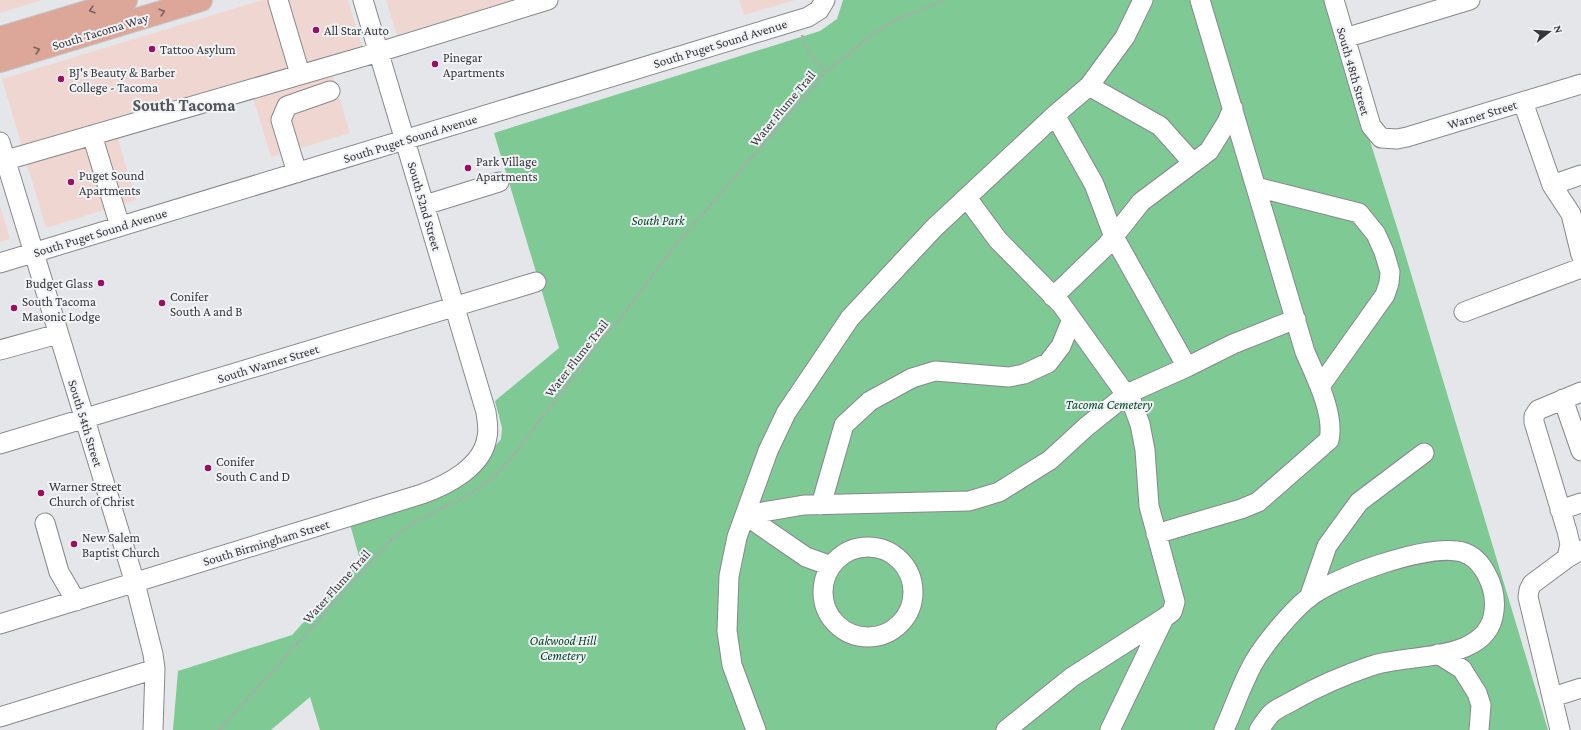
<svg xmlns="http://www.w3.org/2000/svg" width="1581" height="730" font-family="'Crimson Pro',serif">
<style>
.commercial{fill:#f0d6d0}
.green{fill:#7fc995}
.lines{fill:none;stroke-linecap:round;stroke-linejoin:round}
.minor-casing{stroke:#86888b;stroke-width:21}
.major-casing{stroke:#c3c3c4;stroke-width:24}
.path{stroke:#aaabae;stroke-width:2.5;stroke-dasharray:3 2;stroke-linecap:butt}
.minor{stroke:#fff;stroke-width:19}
.major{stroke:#dca698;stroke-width:22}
.oneway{stroke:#79635f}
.poi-dot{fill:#991062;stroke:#f2f3f7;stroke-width:1.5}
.labels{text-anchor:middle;stroke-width:4;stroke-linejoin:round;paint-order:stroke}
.poi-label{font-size:13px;fill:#373739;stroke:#f2f3f7;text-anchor:start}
.street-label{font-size:13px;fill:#373739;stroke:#f2f3f7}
.park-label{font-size:13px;font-style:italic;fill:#004a23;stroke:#f2f3f7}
.district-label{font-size:17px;font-weight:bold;fill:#555659;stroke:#f2f3f7}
</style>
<rect width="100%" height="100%" fill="#e5e6e9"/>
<path class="commercial" d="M0 0H42L0 13Z
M263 0H348L362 46 113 122 136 200 46 228 2 79Z
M386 0H514L397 35Z
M739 0H795L744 15Z
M331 70 350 133 271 157 252 94Z
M0 206 10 239 0 242Z"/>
<path class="green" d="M843 0H1326L1400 237 1548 730H320L310 697 271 730H173L178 671 292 635 360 560 350 524 480 465 501 439 502 428 495 401 559 348 494 133 820 31 837 19Z"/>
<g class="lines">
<defs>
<path id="minor" d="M278 0 300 74
M1334 0 1371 126 1381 138 1397 139 1407 137 1581 84
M1345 38 1470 0
M1089 86 1160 126 1193 163
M1523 102 1552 185 1571 214 1581 255
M1055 115 1094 184 1114 237 1187 367
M92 135 120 226
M0 142 135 583 153 654 155 669 153 730
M0 162 379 52 548 0
M297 173 281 120 287 106 330 91
M1552 185 1581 175
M1256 187 1359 213 1376 234 1384 252 1390 272 1389 283 1385 295 1321 385
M967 198 998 240 1061 304 1132 403 1140 424 1145 450 1149 506 1175 602 1172 612 1164 618 1072 677 1006 730
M425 205 499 182
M0 263 808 17 819 10 825 0
M1053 297 1107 245 1141 202 1209 151 1227 122 1233 108
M1464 312 1581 268
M0 350 58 334
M1563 399 1581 451
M0 444 536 282
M821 505 844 425 870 401 912 378 935 371 1009 377 1024 374 1048 363 1061 346 1072 319
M1560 510 1581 503
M745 515 804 505 969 501 999 492 1050 460 1086 427 1127 394 1187 367 1233 344 1296 319
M745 515 806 557 831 566
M45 523 59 572 76 601
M1156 534 1241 509 1258 502 1329 440C1335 414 1315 375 1305 352L1200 0
M823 592a45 45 0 1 1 90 0a45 45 0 1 1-90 0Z
M1567 558 1570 544 1567 531 1534 422V416L1538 410 1581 392
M1309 598 1327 546 1359 502 1424 453
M0 624 422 494C447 485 483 467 487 437 489 429 487 420 486 412L363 0
M1438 654 1462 669 1477 693 1481 705 1479 730
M1553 697 1581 688
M0 717 155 669
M756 730 732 665 727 631 729 576 737 537 768 451 786 413 850 318 934 228 1055 115 1089 86 1125 37 1143 0
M1110 730 1164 618
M1224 730C1234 708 1242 683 1254 662 1265 643 1291 612 1308 598 1336 576 1422 546 1457 551 1483 554 1497 589 1494 611 1489 664 1406 653 1371 666 1344 675 1319 686 1294 700 1288 704 1279 707 1273 712 1268 716 1263 724 1259 730
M1560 730 1528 597 1529 590 1532 584 1567 558 1581 550"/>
<path id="major" d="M0 38 126 0
M0 61 201 0"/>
</defs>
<use href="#minor" class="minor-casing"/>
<use href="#major" class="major-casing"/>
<path class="path" d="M802 35C807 53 812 59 826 72
M219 730 393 538 413 523 464 497 490 480 507 463 584 364 600 339 616 324 673 248 826 72 874 33 895 20 945 0"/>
<use href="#minor" class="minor"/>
<use href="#major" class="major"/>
</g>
<defs><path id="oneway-chevron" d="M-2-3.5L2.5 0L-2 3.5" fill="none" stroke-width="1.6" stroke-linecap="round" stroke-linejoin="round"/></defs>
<g class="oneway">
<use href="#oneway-chevron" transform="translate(92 10) rotate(164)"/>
<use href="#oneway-chevron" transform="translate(162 12) rotate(-17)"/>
<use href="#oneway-chevron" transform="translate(37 50) rotate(-17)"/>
</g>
<g class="poi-dot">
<circle cx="316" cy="30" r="4"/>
<circle cx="152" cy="49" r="4"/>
<circle cx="435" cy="64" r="4"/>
<circle cx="61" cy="79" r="4"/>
<circle cx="468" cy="168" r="4"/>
<circle cx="71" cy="182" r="4"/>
<circle cx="101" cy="283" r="4"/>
<circle cx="162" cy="303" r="4"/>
<circle cx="14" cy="308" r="4"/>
<circle cx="208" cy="468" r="4"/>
<circle cx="41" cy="493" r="4"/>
<circle cx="74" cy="544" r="4"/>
</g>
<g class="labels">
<g class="poi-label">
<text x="324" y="35">All Star Auto</text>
<text x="160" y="54">Tattoo Asylum</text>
<text x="443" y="62">Pinegar<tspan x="443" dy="15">Apartments</tspan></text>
<text x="69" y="77">BJ's Beauty &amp; Barber<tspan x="69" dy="15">College - Tacoma</tspan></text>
<text x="476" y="166">Park Village<tspan x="476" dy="15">Apartments</tspan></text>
<text x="79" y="180">Puget Sound<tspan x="79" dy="15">Apartments</tspan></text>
<text x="93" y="288" text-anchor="end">Budget Glass</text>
<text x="170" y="301">Conifer<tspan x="170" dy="15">South A and B</tspan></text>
<text x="22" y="306">South Tacoma<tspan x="22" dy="15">Masonic Lodge</tspan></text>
<text x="216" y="466">Conifer<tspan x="216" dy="15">South C and D</tspan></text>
<text x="49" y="491">Warner Street<tspan x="49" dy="15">Church of Christ</tspan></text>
<text x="82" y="542">New Salem<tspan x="82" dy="15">Baptist Church</tspan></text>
</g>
<g class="street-label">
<text transform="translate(100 31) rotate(-17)" y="5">South Tacoma Way</text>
<text transform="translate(720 43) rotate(-17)" y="5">South Puget Sound Avenue</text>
<text transform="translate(1354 71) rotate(74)" y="5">South 48th Street</text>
<text transform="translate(782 108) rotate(-50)" y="5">Water Flume Trail</text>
<text transform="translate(1482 114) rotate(-17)" y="5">Warner Street</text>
<text transform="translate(410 138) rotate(-17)" y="5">South Puget Sound Avenue</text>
<text transform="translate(425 206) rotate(74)" y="5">South 52nd Street</text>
<text transform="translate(100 232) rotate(-17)" y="5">South Puget Sound Avenue</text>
<text transform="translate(576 358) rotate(-52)" y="5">Water Flume Trail</text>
<text transform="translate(268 363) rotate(-17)" y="5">South Warner Street</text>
<text transform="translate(86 423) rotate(73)" y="5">South 54th Street</text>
<text transform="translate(266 542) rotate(-17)" y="5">South Birmingham Street</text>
<text transform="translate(336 586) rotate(-48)" y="5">Water Flume Trail</text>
</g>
<g class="park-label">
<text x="658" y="225">South Park</text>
<text x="1109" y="409">Tacoma Cemetery</text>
<text x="563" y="645">Oakwood Hill<tspan x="563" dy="15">Cemetery</tspan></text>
</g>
<g class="district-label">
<text x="184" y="111">South Tacoma</text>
</g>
</g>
<g transform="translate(1549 32) rotate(73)" stroke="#f2f3f7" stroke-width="3" paint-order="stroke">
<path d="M0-3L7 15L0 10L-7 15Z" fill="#373739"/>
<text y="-6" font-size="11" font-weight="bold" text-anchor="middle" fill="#373739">N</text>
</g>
</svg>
